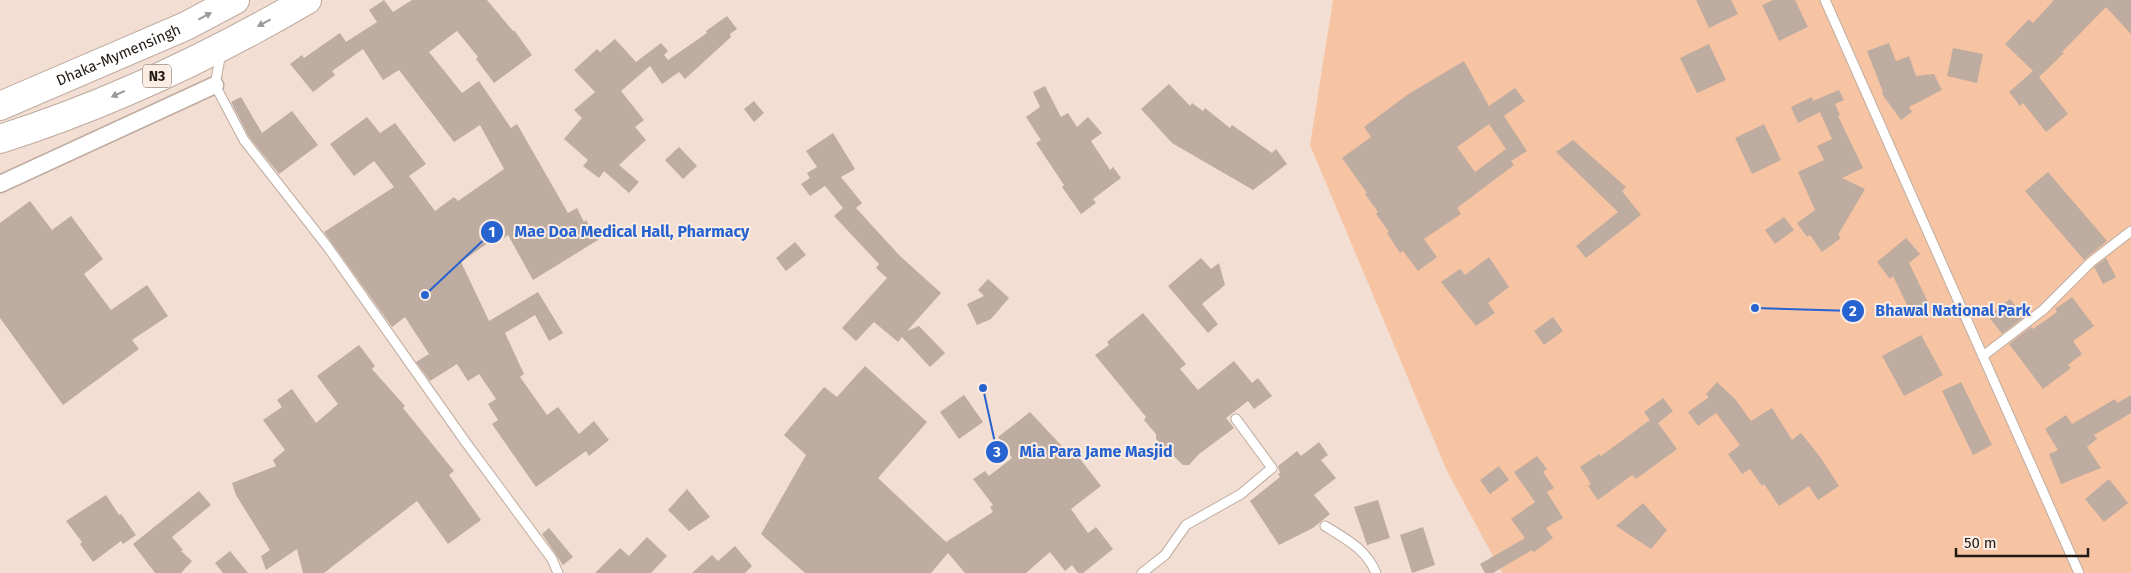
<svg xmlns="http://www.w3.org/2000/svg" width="2131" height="573" font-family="'Fira Sans',sans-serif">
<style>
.green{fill:#f7c4a3}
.building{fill:#beaca0;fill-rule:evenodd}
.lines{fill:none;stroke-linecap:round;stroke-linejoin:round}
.lane-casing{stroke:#bfaca0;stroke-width:11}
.street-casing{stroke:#bfaca0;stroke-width:19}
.highway-casing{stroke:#bfaca0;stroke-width:30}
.lane{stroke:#fff;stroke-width:9}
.street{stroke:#fff;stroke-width:16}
.highway{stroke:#fff;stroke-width:28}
.oneway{fill:#9b9896}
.labels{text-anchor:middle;stroke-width:4;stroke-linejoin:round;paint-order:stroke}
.shield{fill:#fcede3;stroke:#635953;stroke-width:1}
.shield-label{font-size:14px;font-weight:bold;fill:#211a15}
.street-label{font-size:15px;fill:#211a15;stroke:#fcede3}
.leader{fill:none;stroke:#2763d0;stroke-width:2}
.callout-dot{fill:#2763d0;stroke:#fcede3;stroke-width:2}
.mark-label{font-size:15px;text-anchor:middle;font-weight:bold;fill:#fff}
.callout-label{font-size:16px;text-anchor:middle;font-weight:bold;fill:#2763d0;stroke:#fcede3;stroke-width:4;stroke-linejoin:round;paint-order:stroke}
</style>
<rect width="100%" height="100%" fill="#f2ded2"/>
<path class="green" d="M1333 0H2131V573H1502L1447 471 1310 145Z"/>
<path class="building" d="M384 0 393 12 412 0H487L513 31 514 30 532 55 494 83 476 59 478 57 457 31 429 52 462 93 479 81 511 128 517 124 568 213 577 208 584 222 586 220 598 240 533 280 508 235 495 245 492 240 461 262 489 321 538 292 563 333 549 341 535 315 505 333 524 374 520 377 547 415 558 407 579 434 594 421 609 440 589 456 586 451 536 487 492 424 498 420 488 404 496 399 479 374 468 381 457 364 430 381 416 362 429 354 405 317 392 327 324 232 394 187 374 161 354 176 330 144 367 117 380 133 395 123 426 164 409 176 435 211 454 197 458 201 504 169 480 125 454 142 399 70 383 80 363 49 332 71 335 75 313 92 290 64 302 55 304 58 340 33 346 42 377 22 369 10Z
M1696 0H1731L1738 14 1709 28Z
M1773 0H1795L1808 27 1779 41 1762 5Z
M2054 0H2131V34L2106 7 2062 52 2064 53 2039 77 2068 114 2046 132 2023 103 2020 106 2009 92 2033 71 2005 44 2029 19 2033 23Z
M727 16 737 29 730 34 731 37 685 79 679 72 662 84 650 66 621 91 644 120 635 127 646 140 619 165 639 182 629 193 604 171 599 178 583 166 588 160 564 139 582 118 574 110 595 92 574 70 597 49 600 52 615 39 636 62 661 43 668 51 664 55 668 60 707 33 706 31Z
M1889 43 1896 61 1909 56 1916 76 1934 74 1942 90 1909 107 1912 112 1901 120 1882 94 1883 92 1867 51Z
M1709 44 1726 80 1697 93 1680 58Z
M1953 48 1983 54 1977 83 1947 76Z
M1464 61 1489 106 1515 88 1525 101 1504 116 1527 151 1511 161 1514 165 1457 208 1461 214 1424 239 1437 257 1418 271 1403 251 1400 253 1387 233 1389 232 1376 214 1378 212 1365 194 1367 193 1342 158 1371 137 1364 127 1407 95ZM1489 124 1506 149 1475 172 1457 147Z
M1169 84 1190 106 1192 103 1203 111 1205 108 1230 128 1232 125 1272 153 1276 149 1287 164 1253 190 1172 143 1141 109Z
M1045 86 1061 117 1068 113 1077 127 1088 117 1102 133 1091 141 1110 170 1113 167 1121 178 1093 199 1096 203 1081 214 1062 187 1064 185 1036 143 1041 140 1026 117 1040 107 1033 92Z
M1839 90 1844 100 1835 104 1840 115 1838 116 1863 168 1842 178 1865 189 1838 235 1841 238 1822 252 1810 235 1807 237 1797 223 1815 210 1798 172 1824 160 1817 146 1832 139 1820 112 1798 123 1791 107 1812 97 1813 101Z
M241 97 262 133 292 111 318 145 279 174 249 137 231 102Z
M754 101 764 113 754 122 744 109Z
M1764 124 1781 160 1752 174 1735 138Z
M833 133 855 169 841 177 862 203 856 208 900 256 941 293 907 331 919 326 945 353 930 367 902 337 898 342 874 322 856 341 842 328 887 278 876 268 879 264 834 216 843 208 825 186 810 196 801 184 810 178 807 173 817 167 806 151Z
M1573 140 1626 187 1622 191 1641 215 1586 258 1576 246 1618 212 1556 152Z
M679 147 697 166 683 179 665 160Z
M2048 172 2107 241 2084 260 2025 191Z
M30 201 52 230 71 216 103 259 84 274 111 310 147 285 168 316 132 340 139 349 63 405 0 318V223Z
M1784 217 1794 230 1775 244 1765 230Z
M1906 238 1920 254 1909 263 1929 304 1911 313 1893 276 1890 279 1877 262Z
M795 242 806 255 786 271 776 258Z
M1489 257 1509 287 1488 303 1495 313 1476 326 1441 282 1460 269 1465 275Z
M1201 258 1211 269 1219 263 1225 285 1202 304 1218 324 1208 333 1168 286Z
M2106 258 2116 277 2103 284 2094 267Z
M988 279 1009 298 991 319 977 325 967 304 984 296 978 290Z
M2072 297 2094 326 2073 341 2082 354 2068 365 2071 368 2043 389 2009 344 2031 327 2033 329 2057 312 2055 309Z
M2010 299 2024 317 2002 334 1988 316Z
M1143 313 1186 364 1180 369 1198 390 1234 361 1252 383 1258 378 1272 396 1254 409 1248 401 1226 418 1234 428 1199 454 1189 465H1183L1156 439V434L1144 420 1146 417 1095 355 1109 345 1107 342Z
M1553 317 1563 331 1544 345 1534 331Z
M1921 335 1943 375 1904 396 1882 356Z
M359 345 375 366 372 369 405 406 403 408 454 471 449 475 481 520 448 544 417 501 324 573H303L297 549 266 570 261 556 270 550 236 495 232 483 276 466 273 460 285 450 263 420 282 407 277 400 292 389 316 423 338 404 317 376Z
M865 366 927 422 878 478 946 542 993 512 990 507 993 505 973 479 985 471 989 476 1012 458 998 437 1030 412 1073 458 1077 455 1101 486 1071 509 1088 533 1096 527 1113 549 1083 573H1078L1072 565 1065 571 1050 552 1026 573H965L948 553 931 573H805L761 534 806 455 784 435 824 387 837 397Z
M1717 382 1736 400 1751 421 1772 408 1792 440 1801 433 1821 458 1839 486 1818 500 1809 486 1779 506 1764 484 1762 486 1750 469 1742 474 1728 454 1740 445 1716 413 1698 426 1688 412 1709 397 1706 394Z
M1961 382 1992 445 1973 455 1942 391Z
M964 395 983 422 959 439 940 412Z
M2131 395V413L2094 435 2097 439 2087 447 2101 468 2061 484 2049 454 2058 450 2045 429 2066 415 2072 424 2115 399 2117 403Z
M1663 398 1673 411 1658 423 1677 449 1636 479 1632 475 1598 500 1588 486 1591 484 1580 467 1599 454 1601 456 1650 420 1644 412Z
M1319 442 1328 455 1321 460 1336 478 1314 495 1330 514 1313 528 1279 545 1250 501 1280 477 1278 474 1280 473 1278 466 1297 451 1301 456Z
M1537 456 1547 469 1543 472 1554 488 1547 492 1563 518 1546 528 1553 538 1534 552 1532 550 1493 573H1485L1480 564 1525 538 1511 519 1535 502 1514 472Z
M1499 466 1509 480 1490 494 1480 480Z
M2109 479 2128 503 2104 522 2085 499Z
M687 489 710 517 689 531 668 510Z
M199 491 211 505 172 537 183 550 181 551 192 561 181 573H155L133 544Z
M106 495 119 515 121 514 136 535 123 544 121 541 93 562 80 544 82 542 66 521Z
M1378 500 1390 538 1367 545 1354 507Z
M1643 503 1667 530 1651 549 1616 526Z
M1423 527 1435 565 1412 573 1400 535Z
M549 528 573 557 563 565 542 534Z
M647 537 667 556 651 573H595L620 548 629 556Z
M735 546 752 566 745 573H692L712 555 718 561Z
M230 551 248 573H223L215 563Z"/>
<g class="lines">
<defs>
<path id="lane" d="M1825 0 2079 573
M221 53 215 85 244 140 327 246 467 444 552 559 558 573
M1983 356 2043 310 2091 262 2131 231
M1325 526C1346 539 1366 549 1376 573
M1142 573 1165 555 1186 525 1241 494 1272 468 1236 419"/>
<path id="street" d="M0 184 215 85"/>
<g id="highway">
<path id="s1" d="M0 106 186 26 235 0"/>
<path d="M0 139C107 105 211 56 307 0"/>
</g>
</defs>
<use href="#lane" class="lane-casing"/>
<use href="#street" class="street-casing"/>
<use href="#highway" class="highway-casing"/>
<use href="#lane" class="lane"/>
<use href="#street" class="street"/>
<use href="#highway" class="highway"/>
</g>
<defs><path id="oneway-solid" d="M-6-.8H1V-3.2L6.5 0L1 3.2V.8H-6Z" transform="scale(1.25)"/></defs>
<g class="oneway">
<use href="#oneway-solid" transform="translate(205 16) rotate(-28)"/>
<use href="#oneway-solid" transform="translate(264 23) rotate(152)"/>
<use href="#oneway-solid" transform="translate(118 94) rotate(156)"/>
</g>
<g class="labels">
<rect class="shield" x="143" y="64.5" width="28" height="23" rx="4"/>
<g class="shield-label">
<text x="157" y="81">N3</text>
</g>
<g class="street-label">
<text dy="5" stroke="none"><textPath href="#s1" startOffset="129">Dhaka-Mymensingh</textPath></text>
</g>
</g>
<path class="leader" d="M425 295L492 232M1755 308L1853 311M983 388L997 452"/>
<g class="callout-dot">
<circle cx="425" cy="295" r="5"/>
<circle cx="1755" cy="308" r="5"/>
<circle cx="983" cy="388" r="5"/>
<circle cx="492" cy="232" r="12"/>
<circle cx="1853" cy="311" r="12"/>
<circle cx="997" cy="452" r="12"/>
</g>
<g class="mark-label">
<text x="492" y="237">1</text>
<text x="1853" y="316">2</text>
<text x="997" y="457">3</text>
</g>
<g class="callout-label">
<text x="632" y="237">Mae Doa Medical Hall, Pharmacy</text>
<text x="1953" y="316">Bhawal National Park</text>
<text x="1096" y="457">Mia Para Jame Masjid</text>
</g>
<path d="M1956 548v8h132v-8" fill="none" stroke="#211a15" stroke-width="2.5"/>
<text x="1964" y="548" font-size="15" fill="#211a15" stroke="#fcede3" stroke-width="4" paint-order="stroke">50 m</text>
</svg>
